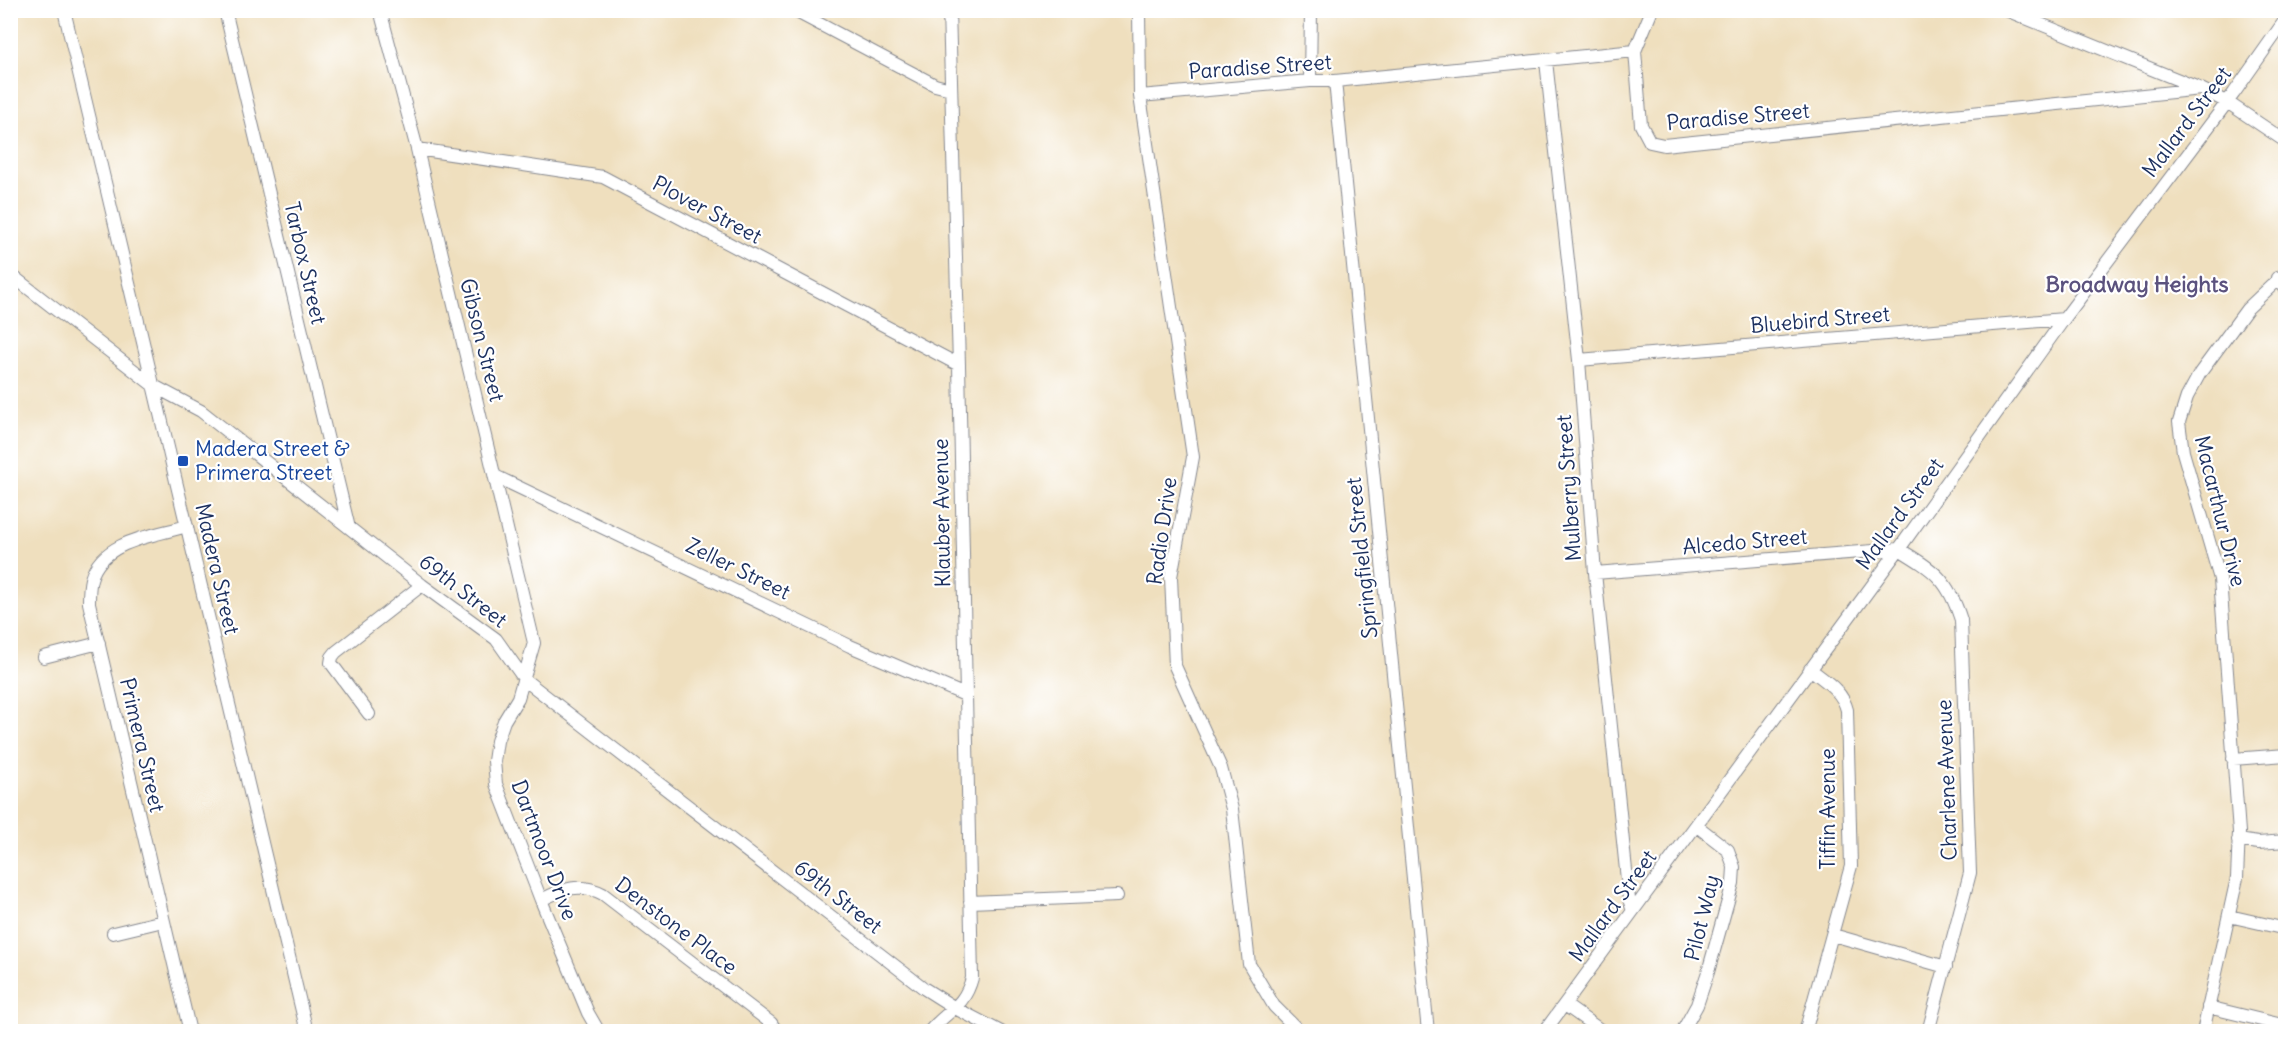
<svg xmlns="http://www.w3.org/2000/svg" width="2296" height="1042" font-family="Delius,sans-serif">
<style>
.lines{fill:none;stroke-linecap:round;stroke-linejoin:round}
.minor-casing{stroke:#85878e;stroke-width:14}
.minor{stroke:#fff;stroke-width:12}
.transit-dot{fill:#1a4fb4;stroke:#fff;stroke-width:2}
.labels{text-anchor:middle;stroke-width:4.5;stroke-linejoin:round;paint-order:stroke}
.street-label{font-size:21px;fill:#1b2f5e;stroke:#fff}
.transit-label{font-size:21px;fill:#164399;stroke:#fff;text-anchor:start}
.neighbourhood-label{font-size:22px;font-weight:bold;fill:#5b527e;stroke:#fff}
</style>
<rect width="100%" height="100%" fill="#fff"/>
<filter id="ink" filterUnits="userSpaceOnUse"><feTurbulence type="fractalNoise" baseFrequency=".0167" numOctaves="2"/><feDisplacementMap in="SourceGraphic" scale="12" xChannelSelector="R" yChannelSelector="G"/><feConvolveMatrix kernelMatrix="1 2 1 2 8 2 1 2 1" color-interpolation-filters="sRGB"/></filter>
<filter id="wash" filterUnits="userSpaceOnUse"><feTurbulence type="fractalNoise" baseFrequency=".008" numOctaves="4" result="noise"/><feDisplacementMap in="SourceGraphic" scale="24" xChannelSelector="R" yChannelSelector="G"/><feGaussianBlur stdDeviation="1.35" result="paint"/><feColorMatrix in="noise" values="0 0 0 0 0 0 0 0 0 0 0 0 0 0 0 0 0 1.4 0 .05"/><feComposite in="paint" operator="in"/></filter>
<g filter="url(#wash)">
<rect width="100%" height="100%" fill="#efdfbe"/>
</g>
<g filter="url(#ink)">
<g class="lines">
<defs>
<path id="minor" d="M64 10 307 1032
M225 10 348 524
M380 10 417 149 534 643 518 698 504 721 497 741 494 761 496 784 541 900 588 1013 599 1032
M793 10 935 85 951 89
M1139 10 1140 96 1193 457 1171 577 1175 666 1221 768 1232 809 1249 964 1274 1006 1300 1032
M1652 10 1635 51 1641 125 1650 142 1664 145 2201 89
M2006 10 2201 89 2227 102 2285 141
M1546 61 1579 360 1595 573 1629 899 1633 911
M1310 81 1311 10
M1335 81 1428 1032
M1140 96 1310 81H1335L1635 51
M417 149 603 177 959 365
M10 274 154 386 201 411 422 585 496 639 525 680 925 989 955 1008 1001 1032
M2277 278 2286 289
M1579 360 2064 319
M495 476 850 646 965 695
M187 526C154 536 102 540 91 579 89 587 89 595 89 603L190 1032
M1595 573 1899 549C1935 571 1948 579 1961 620L1970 873 1928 1032
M44 657 99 643
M369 714 331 663 332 657 336 652 422 585
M2233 759 2286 755
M2238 840 2258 843 2286 841
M541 900C563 889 580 882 603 894L771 1023 777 1032
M970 902 1117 896
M2229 916 2286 929
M113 933 163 921
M1833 935 1946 967
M1565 1005 1603 1032
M2208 1007 2286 1026
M10 1027 13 1032
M929 1032C947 1010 964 1008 972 978L959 365 949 10
M1544 1032 1899 549 2064 319 2234 93 2286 19
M1682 1032 1697 1005 1708 972 1733 883 1734 867 1728 850 1697 826
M1805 1032 1851 866 1847 710C1842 690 1825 681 1810 669
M2203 1032 2237 878 2239 832 2220 579 2183 452 2179 422 2187 397 2200 373 2247 309 2286 272"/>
</defs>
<use href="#minor" class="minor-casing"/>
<use href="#minor" class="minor"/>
</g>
</g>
<rect class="transit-dot" x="177" y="455" width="12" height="12" rx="3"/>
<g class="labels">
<g class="street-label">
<text transform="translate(1260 67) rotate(-4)" y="7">Paradise Street</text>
<text transform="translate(1738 117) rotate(-5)" y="7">Paradise Street</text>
<text transform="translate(2187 122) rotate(-53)" y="7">Mallard Street</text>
<text transform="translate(707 210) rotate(28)" y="7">Plover Street</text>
<text transform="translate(305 263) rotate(77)" y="7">Tarbox Street</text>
<text transform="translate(1820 320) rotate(-5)" y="7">Bluebird Street</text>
<text transform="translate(482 340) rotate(76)" y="7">Gibson Street</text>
<text transform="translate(1569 488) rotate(-94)" y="7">Mulberry Street</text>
<text transform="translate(2220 511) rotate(76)" y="7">Macarthur Drive</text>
<text transform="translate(942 513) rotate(-91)" y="7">Klauber Avenue</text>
<text transform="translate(1900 514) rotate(-54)" y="7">Mallard Street</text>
<text transform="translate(1162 531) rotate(-82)" y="7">Radio Drive</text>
<text transform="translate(1745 542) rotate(-5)" y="7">Alcedo Street</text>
<text transform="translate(1362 558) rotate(-96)" y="7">Springfield Street</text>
<text transform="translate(217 569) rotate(77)" y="7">Madera Street</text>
<text transform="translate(738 569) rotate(26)" y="7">Zeller Street</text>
<text transform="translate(463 591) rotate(38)" y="7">69th Street</text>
<text transform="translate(142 745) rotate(77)" y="7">Primera Street</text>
<text transform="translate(1947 780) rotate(-92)" y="7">Charlene Avenue</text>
<text transform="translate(1828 809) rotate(-90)" y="7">Tiffin Avenue</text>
<text transform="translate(544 850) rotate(69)" y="7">Dartmoor Drive</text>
<text transform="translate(838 897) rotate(38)" y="7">69th Street</text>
<text transform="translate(1613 906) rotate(-54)" y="7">Mallard Street</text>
<text transform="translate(1702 918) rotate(-76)" y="7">Pilot Way</text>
<text transform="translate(676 926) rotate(37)" y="7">Denstone Place</text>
</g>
<g class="transit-label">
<text x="195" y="456">Madera Street &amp;<tspan x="195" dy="24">Primera Street</tspan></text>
</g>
<g class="neighbourhood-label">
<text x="2137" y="292">Broadway Heights</text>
</g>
</g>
<rect width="2296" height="1042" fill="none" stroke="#fff" stroke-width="36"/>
</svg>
